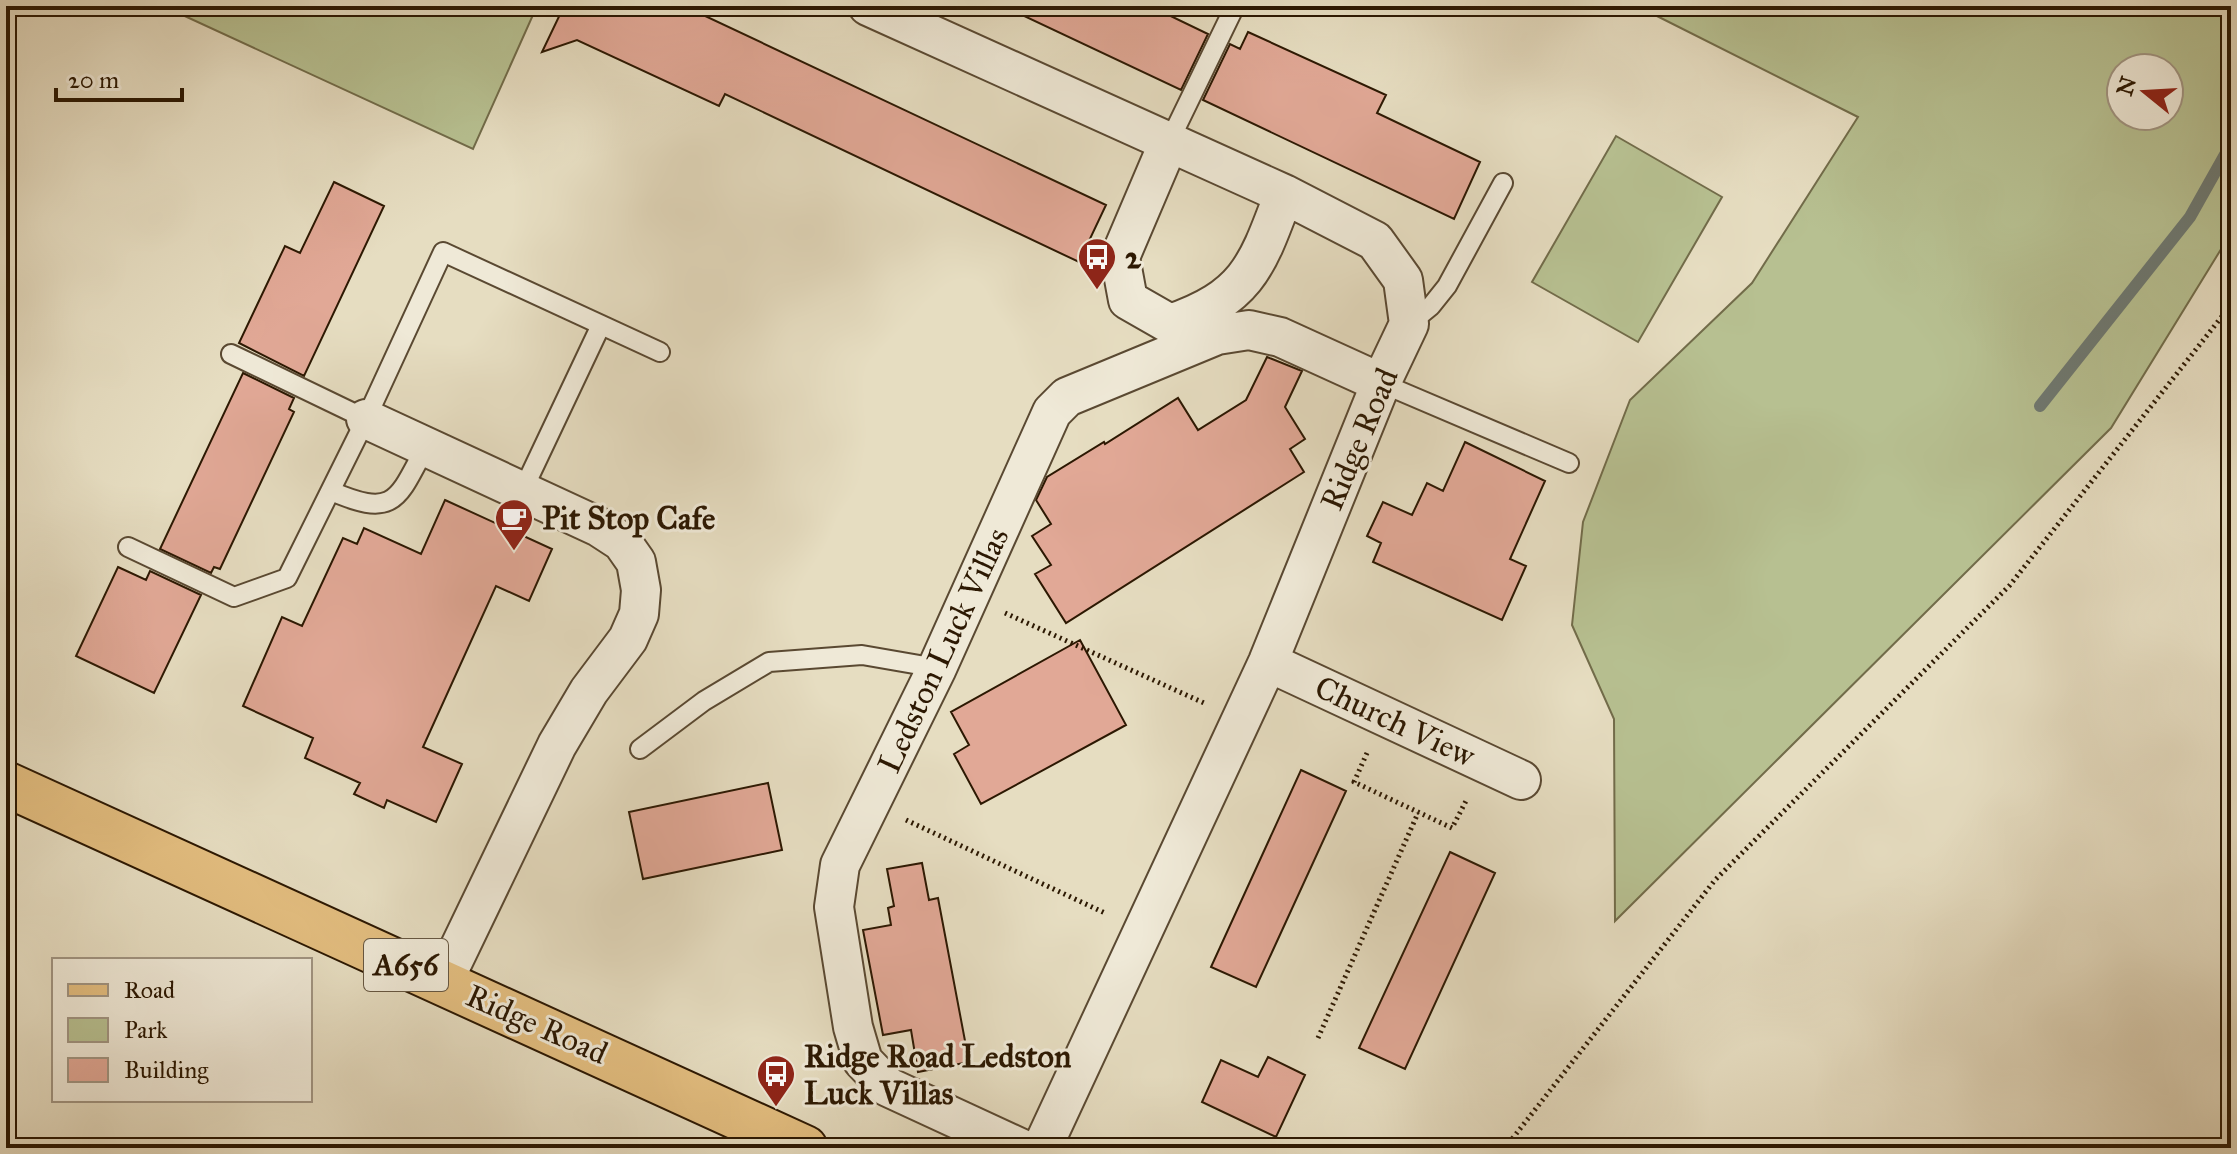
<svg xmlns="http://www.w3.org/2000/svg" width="2237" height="1154" font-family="'IM FELL Great Primer',serif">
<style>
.green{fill:#b7c091;stroke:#726c4a;stroke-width:2;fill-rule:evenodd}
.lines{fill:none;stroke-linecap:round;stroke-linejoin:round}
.stream{stroke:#6e7972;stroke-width:12}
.building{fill:#e1a896;stroke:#2c1802;stroke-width:2}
.service-casing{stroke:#5a4932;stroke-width:22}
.minor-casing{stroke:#5a4932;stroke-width:42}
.primary-casing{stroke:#2c1802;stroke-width:48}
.path{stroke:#2c1802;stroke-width:5;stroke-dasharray:2 4;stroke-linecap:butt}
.service{stroke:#efe9d7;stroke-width:18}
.minor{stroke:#efe9d7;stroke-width:38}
.primary{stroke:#e3be80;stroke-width:44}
.labels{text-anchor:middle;stroke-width:6;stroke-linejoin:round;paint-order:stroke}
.shield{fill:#efe9d7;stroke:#665742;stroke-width:2}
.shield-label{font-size:30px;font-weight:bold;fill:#2c1802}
.poi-label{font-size:32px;font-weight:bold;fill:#2c1802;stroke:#efe9d7;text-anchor:start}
.street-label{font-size:32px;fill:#2c1802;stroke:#efe9d7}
</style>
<rect width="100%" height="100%" fill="#e6ddc1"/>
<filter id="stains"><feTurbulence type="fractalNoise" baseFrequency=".0025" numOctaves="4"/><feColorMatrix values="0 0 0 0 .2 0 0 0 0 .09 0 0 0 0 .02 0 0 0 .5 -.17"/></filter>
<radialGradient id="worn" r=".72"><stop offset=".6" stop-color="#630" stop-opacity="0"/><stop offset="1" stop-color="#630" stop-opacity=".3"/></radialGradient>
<path class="green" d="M163 6H537L473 149Z
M1637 6H2231V233L2111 428 1615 921 1614 719 1572 625 1583 522 1630 400 1752 283 1858 117ZM2169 68V116H2121V68Z
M1616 136 1722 197 1638 342 1532 282Z"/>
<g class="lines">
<path class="stream" d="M2040 406 2190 217 2231 144"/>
</g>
<path class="building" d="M564 6H684L1106 205 1079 262 725 94 719 106 577 40 542 52Z
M1003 6H1150L1208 34 1181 90Z
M1248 32 1386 95 1377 113 1480 162 1454 219 1203 100 1230 44 1240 49Z
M334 182 384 206 304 376 239 343 285 246 300 253Z
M1267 357 1302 371 1285 407 1305 439 1290 449 1304 472 1066 623 1035 574 1051 565 1032 536 1051 524 1036 500 1047 477 1104 442 1105 444 1178 398 1198 430 1246 400Z
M243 373 294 398 289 409 294 412 220 569 214 567 211 573 160 549Z
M1465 442 1545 481 1510 559 1526 566 1502 620 1373 562 1381 543 1367 536 1383 502 1412 515 1427 483 1443 491Z
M445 500 552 549 529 601 496 586 423 747 462 764 436 822 387 800 384 808 354 794 360 783 305 758 313 738 243 706 282 617 302 626 343 538 357 544 364 528 421 554Z
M118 567 146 580 150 571 201 595 154 693 76 656Z
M1080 640 1126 725 981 804 954 754 969 745 951 712Z
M1301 770 1346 791 1256 987 1211 967Z
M768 783 782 850 643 879 629 812Z
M1450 852 1495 873 1405 1069 1359 1048Z
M922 863 929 900 938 898 969 1062 918 1072 911 1030 883 1035 863 930 891 925 888 908 894 906 887 869Z
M1268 1057 1305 1075 1276 1137 1202 1102 1221 1060 1258 1077Z"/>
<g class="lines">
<defs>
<path id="service" d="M1169 142 1235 6
M1409 324 1431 306 1447 286 1503 183
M231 354 366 419
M1381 383 1569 463
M331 491C394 518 397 501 425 448
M522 492 601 325
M128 547 234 597 287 578 366 419 443 252 660 352
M640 749 704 701 769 662 862 655 937 668"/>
<path id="minor" d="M868 6 1284 194 1375 241 1403 280 1409 324 1381 383 1268 662 1042 1148
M1169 142 1120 257 1128 300 1170 324C1248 297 1257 266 1284 194
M366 419 599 527 622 542 636 562 641 590 639 614 628 639 589 691 557 745 443 982
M1268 662 1521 780
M1020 1148 888 1087 863 1061 853 1027 834 907 840 865 937 668 1052 412 1067 397 1217 335 1249 330 1280 337 1381 383"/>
<path id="primary" d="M6 784 805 1148"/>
</defs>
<use href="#service" class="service-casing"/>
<use href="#minor" class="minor-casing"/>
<use href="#primary" class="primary-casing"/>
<path class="path" d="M1005 613 1204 703
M1367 753 1354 782 1452 828 1467 799
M906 820 1107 914
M1318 1038 1418 813
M1505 1148 1715 880 2010 585 2231 305"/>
<use href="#service" class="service"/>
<use href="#minor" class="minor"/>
<use href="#primary" class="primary"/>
</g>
<defs>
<symbol id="bus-pin" viewBox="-11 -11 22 30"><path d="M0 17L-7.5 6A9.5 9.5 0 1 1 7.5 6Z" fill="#8f2418" stroke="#efe9d7"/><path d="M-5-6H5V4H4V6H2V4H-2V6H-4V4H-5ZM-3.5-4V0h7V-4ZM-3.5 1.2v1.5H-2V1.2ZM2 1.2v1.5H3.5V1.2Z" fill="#fff"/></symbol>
<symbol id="cafe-pin" viewBox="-11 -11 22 30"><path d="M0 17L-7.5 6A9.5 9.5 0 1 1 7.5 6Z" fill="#8f2418" stroke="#efe9d7"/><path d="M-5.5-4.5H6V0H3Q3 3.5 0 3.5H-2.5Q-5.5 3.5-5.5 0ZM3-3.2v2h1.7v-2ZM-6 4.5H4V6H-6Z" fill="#fff"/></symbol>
</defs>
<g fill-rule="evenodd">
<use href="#bus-pin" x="1075" y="235" width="44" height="60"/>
<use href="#cafe-pin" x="492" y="496" width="44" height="60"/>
<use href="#bus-pin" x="754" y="1052" width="44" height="60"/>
</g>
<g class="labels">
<rect class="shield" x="364" y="939" width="84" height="52" rx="6"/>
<g class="shield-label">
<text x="406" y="975">A656</text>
</g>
<g class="poi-label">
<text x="1125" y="268">2</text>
<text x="542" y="529">Pit Stop Cafe</text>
<text x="804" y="1067">Ridge Road Ledston<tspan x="804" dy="37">Luck Villas</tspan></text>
</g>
<g class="street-label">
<text transform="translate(1359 439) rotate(-67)" y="11">Ridge Road</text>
<text transform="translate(943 650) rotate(-65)" y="11">Ledston Luck Villas</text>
<text transform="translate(1395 721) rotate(25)" y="11">Church View</text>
<text transform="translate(537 1024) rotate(24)" y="11">Ridge Road</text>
</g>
</g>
<rect width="2237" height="1154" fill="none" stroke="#e6ddc1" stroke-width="32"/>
<rect x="8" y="8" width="2221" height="1138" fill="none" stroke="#2c1802" stroke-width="4"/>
<rect x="16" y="16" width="2205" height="1122" fill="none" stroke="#2c1802" stroke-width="2"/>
<rect x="52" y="958" width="260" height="144" fill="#efe9d7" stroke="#a19582" stroke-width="2"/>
<rect x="68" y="984" width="40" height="12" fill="#e3be80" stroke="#a19582" stroke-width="2"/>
<text x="124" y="998" font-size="24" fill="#2c1802">Road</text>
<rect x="68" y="1018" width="40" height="24" fill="#b7c091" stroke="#a19582" stroke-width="2"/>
<text x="124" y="1038" font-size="24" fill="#2c1802">Park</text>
<rect x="68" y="1058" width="40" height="24" fill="#e1a896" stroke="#a19582" stroke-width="2"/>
<text x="124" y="1078" font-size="24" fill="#2c1802">Building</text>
<g transform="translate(2145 92) rotate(288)"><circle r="38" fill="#efe9d7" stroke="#a19582" stroke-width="2"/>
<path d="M0-6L14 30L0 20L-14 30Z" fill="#8f2418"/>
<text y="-12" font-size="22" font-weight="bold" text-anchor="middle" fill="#2c1802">N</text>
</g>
<path d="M56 88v12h126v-12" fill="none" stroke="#2c1802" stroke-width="4"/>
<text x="68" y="88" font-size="24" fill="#2c1802" stroke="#efe9d7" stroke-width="6" paint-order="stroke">20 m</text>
<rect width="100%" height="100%" filter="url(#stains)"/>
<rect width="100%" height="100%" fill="url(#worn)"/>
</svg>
